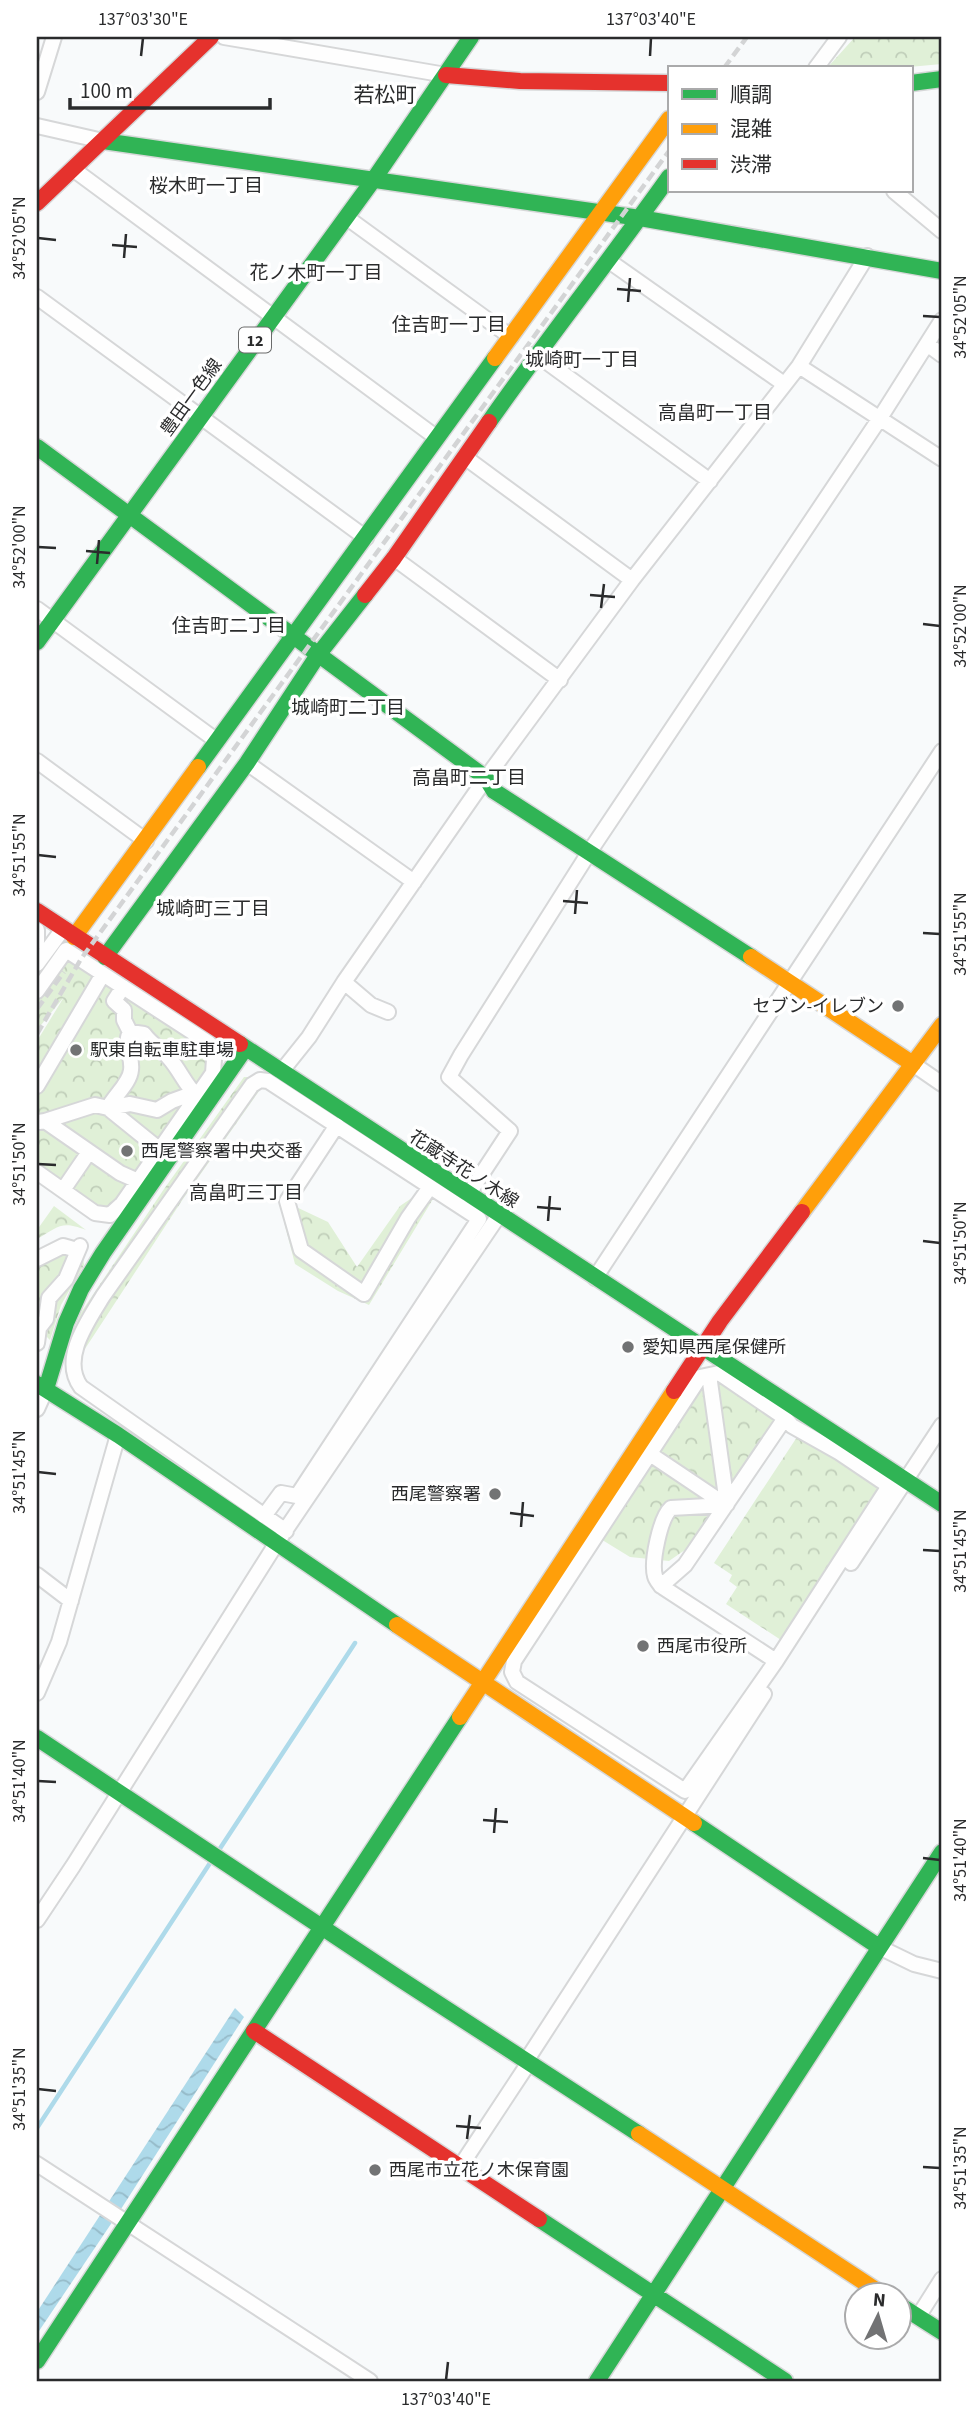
<svg xmlns="http://www.w3.org/2000/svg" width="979" height="2418" font-family="'Source Sans 3','Noto Sans JP',sans-serif">
<style>
.park{fill:url(#park-crowns)}
.water{fill:url(#water-waves)}
.lines{fill:none;stroke-linecap:round;stroke-linejoin:round}
.stream{stroke:#aedaea;stroke-width:4.5}
.street-casing{stroke:#d6d7d8;stroke-width:18}
.fast-casing{stroke:#d6d7d8;stroke-width:19}
.slow-casing{stroke:#d6d7d8;stroke-width:19}
.jam-casing{stroke:#d6d7d8;stroke-width:19}
.street{stroke:#fefefe;stroke-width:14}
.fast{stroke:#30b455;stroke-width:16}
.slow{stroke:#ff9f0a;stroke-width:16}
.jam{stroke:#e5322d;stroke-width:16}
.rail{stroke:#d3d4d5;stroke-width:4.5;stroke-dasharray:10 5;stroke-linecap:butt}
.ticks{fill:none;stroke:#2a2b2c;stroke-width:2.5}
.poi-dot{fill:#727374;stroke:#fff;stroke-width:2.5}
.labels{text-anchor:middle;stroke-width:7;stroke-linejoin:round;paint-order:stroke}
.shield{fill:#fff;stroke:#6a6b6b;stroke-width:2}
.shield-label{font-size:16px;font-weight:bold;fill:#2a2b2c}
.street-label{font-size:18px;fill:#2a2b2c;stroke:#fff}
.poi-label{font-size:18px;fill:#2a2b2c;stroke:#fff;text-anchor:start}
.neighbourhood-label{font-size:19px;fill:#2a2b2c;stroke:#fff}
.quarter-label{font-size:21px;fill:#2a2b2c;stroke:#fff}
.neatline{fill:none;stroke:#2a2b2c;stroke-width:2.5}
.ticks-label{font-size:18px;text-anchor:middle;fill:#2a2b2c}
</style>
<defs>
<pattern id="park-crowns" width="20" height="18" patternUnits="userSpaceOnUse" patternTransform="scale(1.75)"><rect width="20" height="18" fill="#e0f0d7"/><path d="M2 6a3 3 0 1 1 6 0M12 15a3 3 0 1 1 6 0" fill="none" stroke="#c0ceb9"/></pattern>
<pattern id="water-waves" width="16" height="10" patternUnits="userSpaceOnUse" patternTransform="scale(1.75)"><rect width="16" height="10" fill="#aedaea"/><path d="M0 5q4-4 8 0t8 0" fill="none" stroke="#96bbc9"/></pattern>
</defs>
<rect width="100%" height="100%" fill="#f8fafb"/>
<path class="park" d="M855 37H942V64L898 68H827Z
M76 944 95 957 86 968 206 1047 211 1070 115 1207 97 1211 37 1168V1041L64 997 37 1030V987Z
M244 1077H269L183 1199 79 1358 65 1354 80 1314 164 1189Z
M422 1191 433 1199 369 1305 338 1291 295 1264 284 1222 294 1206 328 1222 357 1267 400 1206Z
M54 1206 86 1230C61 1220 58 1227 37 1239V1230Z
M62 1247 83 1258 84 1265 61 1305 50 1340 45 1335 37 1350V1255Z
M718 1368 791 1415 729 1512 706 1497 708 1524 695 1543 669 1561 630 1557 599 1538 644 1454 698 1374Z
M799 1434 882 1488 784 1642 726 1604 737 1587 729 1581 732 1575 714 1563Z"/>
<path class="water" d="M235 2008 244 2017 121 2209 37 2334V2312Z"/>
<g class="lines">
<path class="stream" d="M217 1853 355 1643
M37 2128 212 1860"/>
<defs>
<path id="street" d="M224 37 446 75
M816 68 839 37
M37 92 54 37
M37 126 103 141
M73 169 437 438
M894 191 942 231
M346 217 511 337
M609 261 784 384
M37 297 366 538
M927 344 942 355
M536 354 710 481
M799 366 942 459
M466 458 632 580
M394 558 560 680
M37 609 217 741
M37 761 146 841
M247 763 414 882
M37 930V942
M37 964 63 929
M344 982 371 1005 388 1012
M123 987 114 1001 124 1010V1020L130 1032C123 1045 133 1056 131 1070 130 1083 114 1096 108 1108L160 1150
M37 991 66 950 209 1043 214 1059 213 1073 122 1204 110 1215 95 1213 37 1172
M130 1032 144 1034C151 1044 161 1049 169 1058 180 1070 185 1085 197 1096
M913 1064 942 1084
M281 1072 309 1037 344 982 486 778 632 580 799 366 867 256
M37 1086 103 974
M45 1121 95 1105 108 1108 130 1104 157 1110 172 1101 194 1093
M39 1122 45 1121 120 1173 138 1181
M337 1125 287 1201 301 1250 364 1294 408 1218 430 1187
M63 1190 89 1152
M468 1195 510 1131 449 1077 461 1055 590 851 880 418 942 320
M37 1259 63 1246 77 1250
M595 1278 942 751
M37 1343 39 1328 46 1319 49 1298 66 1279 80 1246
M719 1373 785 1418 792 1426 840 1453 889 1486 776 1661 685 1791 517 1682 512 1672 514 1661 700 1377Z
M710 1382 727 1504
M37 1409 46 1389
M650 1454 726 1505
M726 1505 671 1508C660 1518 651 1562 655 1576 656 1580 659 1583 661 1586L776 1661
M264 1516 281 1493 297 1496 479 1219
M286 1531 81 1387C60 1359 88 1321 103 1296L252 1085 260 1080 268 1081 478 1218
M851 1563 942 1425
M37 1575 71 1601
M661 1586 685 1565 785 1418
M37 1693 59 1642 118 1435
M37 1920 73 1866 276 1544 499 1215
M879 1947 914 1964 942 1971
M37 2164 370 2381
M460 2167 526 2067 530 2055 764 1694
M918 2317 942 2279"/>
<path id="fast" d="M911 83 942 79
M103 141 640 218 942 271
M489 422C547 339 610 260 669 177
M37 447 486 778 494 791 751 957
M37 642 374 179 471 37
M198 767 495 358
M105 957 247 763 318 655 365 595
M240 1044 942 1504
M37 1384 118 1435 397 1625
M46 1389 66 1323 81 1289 103 1253 245 1049
M37 1738 397 1977 639 2134
M694 1823 879 1947
M539 2219 785 2381
M898 2304 942 2332
M37 2361 460 1717
M597 2381 942 1852"/>
<path id="slow" d="M495 358 669 119
M74 937 198 767
M751 957 913 1064
M802 1212 942 1025
M397 1625 694 1823
M460 1717 674 1391
M639 2134 885 2296"/>
<path id="jam" d="M446 75 520 81 669 83
M37 203 211 37
M365 595 394 558 489 422
M37 911 240 1044
M674 1391 720 1321 802 1212
M254 2031 539 2219"/>
</defs>
<use href="#street" class="street-casing"/>
<use href="#fast" class="fast-casing"/>
<use href="#slow" class="slow-casing"/>
<use href="#jam" class="jam-casing"/>
<use href="#street" class="street"/>
<use href="#fast" class="fast"/>
<use href="#slow" class="slow"/>
<use href="#jam" class="jam"/>
<path class="rail" d="M724 68 747 37
M37 1009 64 972
M37 1034 81 959 669 151"/>
</g>
<path class="ticks" d="M141 56 143 38M650 56 651 38M38 238 56 240M112 245 137 247M124 258 126 234M617 289 641 291M628 302 630 278M923 316 940 317M38 547 56 548M86 551 110 553M97 564 99 540M590 595 615 597M601 608 604 584M923 624 940 626M38 855 56 857M563 901 588 903M575 914 577 890M923 933 940 934M38 1164 56 1165M537 1207 561 1209M548 1221 550 1196M923 1241 940 1243M38 1472 56 1474M510 1513 534 1516M521 1527 523 1502M923 1550 940 1551M38 1781 56 1782M483 1820 508 1822M494 1833 496 1808M923 1858 940 1860M38 2089 56 2091M456 2126 481 2128M467 2139 470 2115M923 2167 940 2168M446 2380 448 2362"/>
<g class="poi-dot">
<circle cx="898" cy="1006" r="7"/>
<circle cx="76" cy="1050" r="7"/>
<circle cx="127" cy="1151" r="7"/>
<circle cx="628" cy="1347" r="7"/>
<circle cx="495" cy="1494" r="7"/>
<circle cx="643" cy="1646" r="7"/>
<circle cx="375" cy="2170" r="7"/>
</g>
<g class="labels">
<rect class="shield" x="239" y="327.5" width="32" height="25" rx="5"/>
<g class="shield-label">
<text x="255" y="346">12</text>
</g>
<g class="street-label">
<text transform="translate(191 397) rotate(-54)" y="6">豊田一色線</text>
<text transform="translate(464 1169) rotate(33)" y="6">花蔵寺花ノ木線</text>
</g>
<g class="poi-label">
<text x="884" y="1012" text-anchor="end">セブン-イレブン</text>
<text x="90" y="1056">駅東自転車駐車場</text>
<text x="141" y="1157">西尾警察署中央交番</text>
<text x="642" y="1353">愛知県西尾保健所</text>
<text x="481" y="1500" text-anchor="end">西尾警察署</text>
<text x="657" y="1652">西尾市役所</text>
<text x="389" y="2176">西尾市立花ノ木保育園</text>
</g>
<g class="neighbourhood-label">
<text x="206" y="192">桜木町一丁目</text>
<text x="316" y="279">花ノ木町一丁目</text>
<text x="449" y="331">住吉町一丁目</text>
<text x="582" y="366">城崎町一丁目</text>
<text x="715" y="419">高畠町一丁目</text>
<text x="229" y="632">住吉町二丁目</text>
<text x="348" y="714">城崎町二丁目</text>
<text x="469" y="784">高畠町二丁目</text>
<text x="213" y="915">城崎町三丁目</text>
<text x="246" y="1199">高畠町三丁目</text>
</g>
<g class="quarter-label">
<text x="385" y="102">若松町</text>
</g>
</g>
<rect width="979" height="2418" fill="none" stroke="#ffffff" stroke-width="77"/>
<rect x="668" y="66" width="245" height="126" fill="#ffffff" stroke="#aaaaab" stroke-width="2"/>
<rect x="682" y="89" width="35" height="10" fill="#30b455" stroke="#aaaaab" stroke-width="2"/>
<text x="730" y="102" font-size="21" fill="#2a2b2c">順調</text>
<rect x="682" y="124" width="35" height="10" fill="#ff9f0a" stroke="#aaaaab" stroke-width="2"/>
<text x="730" y="136" font-size="21" fill="#2a2b2c">混雑</text>
<rect x="682" y="159" width="35" height="10" fill="#e5322d" stroke="#aaaaab" stroke-width="2"/>
<text x="730" y="172" font-size="21" fill="#2a2b2c">渋滞</text>
<g transform="translate(878 2316) rotate(5)"><circle r="33" fill="#ffffff" stroke="#aaaaab" stroke-width="2"/>
<path d="M0-5L12 26L0 18L-12 26Z" fill="#727374"/>
<text y="-10" font-size="19" font-weight="bold" text-anchor="middle" fill="#2a2b2c">N</text>
</g>
<path d="M70 98v10h200v-10" fill="none" stroke="#2a2b2c" stroke-width="3.5"/>
<text x="80" y="98" font-size="21" fill="#2a2b2c" stroke="#ffffff" stroke-width="5" paint-order="stroke">100 m</text>
<rect x="38" y="38" width="902" height="2342" class="neatline"/>
<g class="ticks-label">
<text x="143" y="25">137°03'30"E</text>
<text x="651" y="25">137°03'40"E</text>
<text transform="translate(19 238) rotate(-90)" y="6">34°52'05"N</text>
<text transform="translate(960 317) rotate(-90)" y="6">34°52'05"N</text>
<text transform="translate(19 547) rotate(-90)" y="6">34°52'00"N</text>
<text transform="translate(960 626) rotate(-90)" y="6">34°52'00"N</text>
<text transform="translate(19 855) rotate(-90)" y="6">34°51'55"N</text>
<text transform="translate(960 934) rotate(-90)" y="6">34°51'55"N</text>
<text transform="translate(19 1164) rotate(-90)" y="6">34°51'50"N</text>
<text transform="translate(960 1243) rotate(-90)" y="6">34°51'50"N</text>
<text transform="translate(19 1472) rotate(-90)" y="6">34°51'45"N</text>
<text transform="translate(960 1551) rotate(-90)" y="6">34°51'45"N</text>
<text transform="translate(19 1781) rotate(-90)" y="6">34°51'40"N</text>
<text transform="translate(960 1860) rotate(-90)" y="6">34°51'40"N</text>
<text transform="translate(19 2089) rotate(-90)" y="6">34°51'35"N</text>
<text transform="translate(960 2168) rotate(-90)" y="6">34°51'35"N</text>
<text x="446" y="2405">137°03'40"E</text>
</g>
</svg>
